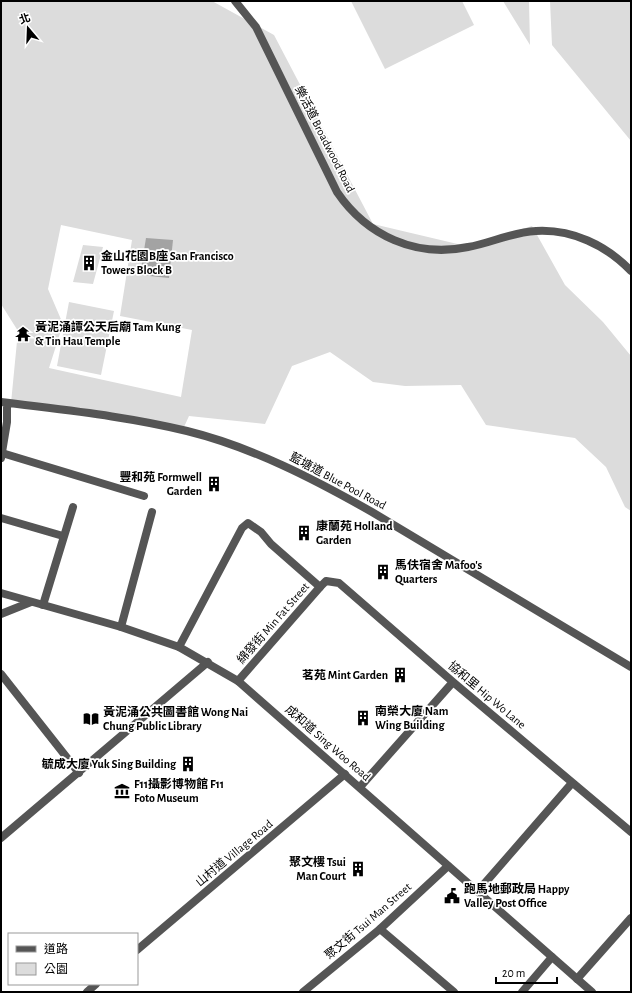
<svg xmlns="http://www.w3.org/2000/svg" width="632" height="993" font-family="'Alegreya Sans','Noto Sans TC',sans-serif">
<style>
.green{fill:#dcdcdc;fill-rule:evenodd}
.water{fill:#a3a3a3}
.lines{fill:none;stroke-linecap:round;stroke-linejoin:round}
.pedestrian{stroke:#555;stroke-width:8}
.minor{stroke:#555;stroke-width:8}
.tertiary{stroke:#555;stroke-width:8}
.labels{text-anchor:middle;stroke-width:3.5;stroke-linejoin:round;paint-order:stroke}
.street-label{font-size:12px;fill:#000;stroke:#fff}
.poi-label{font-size:12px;font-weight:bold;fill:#000;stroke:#fff;text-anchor:start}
</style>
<rect width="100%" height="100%" fill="#fff"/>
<path class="green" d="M1 1H212L274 35 373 224 466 246 532 226 565 285 603 322 631 356V511L625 507 606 467 575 438 486 425 461 385 405 386 373 382 330 352 292 366 265 424 189 416 184 427 11 403 18 331 1 304ZM61 225 132 240 120 316 192 330 181 397 49 368 63 324 48 289Z
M351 1H462L474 25 385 69Z
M503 1H529L530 45Z
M550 1H631V141L552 45Z
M83 245 103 247 93 284 73 282Z
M69 302 114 311 101 375 57 366Z"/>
<path class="water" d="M146 238 173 240 169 278 140 275Z"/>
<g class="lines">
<path class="pedestrian" d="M2 453 144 496
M1 518 63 536
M43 605 73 507
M179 647 242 528 248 523 261 532 271 544 320 587
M380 929 454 992"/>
<path class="minor" d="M1 402C63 410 126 416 187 431 252 447 314 479 372 512L631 667
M1 458 7 422V403
M121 627 152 512
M1 674 79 773
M238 681 320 587 326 581 339 583 453 682 631 832
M360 787 453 682
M1 838 208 662
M478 891 572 783
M137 950 345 774
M577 979 631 918
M87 992 96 984
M303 992 380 929 448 866
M522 992 552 957"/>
<path class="tertiary" d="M235 1 256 27 337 192C367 236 416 258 468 247 491 243 512 232 536 231 572 229 606 245 631 271
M1 593 121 627 179 647 238 681 592 992
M1 614 31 602"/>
</g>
<defs>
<symbol id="building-bare" viewBox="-9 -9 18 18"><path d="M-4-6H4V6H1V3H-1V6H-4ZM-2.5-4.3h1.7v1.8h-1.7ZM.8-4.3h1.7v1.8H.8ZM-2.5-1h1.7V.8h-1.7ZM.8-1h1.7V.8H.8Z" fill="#000" stroke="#fff" stroke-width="2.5" paint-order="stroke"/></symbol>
<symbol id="temple-bare" viewBox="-9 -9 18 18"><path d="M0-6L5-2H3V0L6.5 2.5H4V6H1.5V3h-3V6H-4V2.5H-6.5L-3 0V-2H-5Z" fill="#000" stroke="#fff" stroke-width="2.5" paint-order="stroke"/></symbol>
<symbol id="library-bare" viewBox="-9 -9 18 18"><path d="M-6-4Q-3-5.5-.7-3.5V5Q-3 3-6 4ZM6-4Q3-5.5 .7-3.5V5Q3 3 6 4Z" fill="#000" stroke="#fff" stroke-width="2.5" paint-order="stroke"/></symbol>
<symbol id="museum-bare" viewBox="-9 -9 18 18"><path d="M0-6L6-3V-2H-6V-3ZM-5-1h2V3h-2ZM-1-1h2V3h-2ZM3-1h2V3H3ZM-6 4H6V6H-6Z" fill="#000" stroke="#fff" stroke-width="2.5" paint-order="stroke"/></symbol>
<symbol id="civic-bare" viewBox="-9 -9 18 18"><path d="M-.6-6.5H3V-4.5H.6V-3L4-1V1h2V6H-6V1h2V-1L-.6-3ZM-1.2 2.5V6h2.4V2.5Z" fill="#000" stroke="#fff" stroke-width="2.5" paint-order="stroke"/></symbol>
</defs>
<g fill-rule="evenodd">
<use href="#building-bare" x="78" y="252" width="22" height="22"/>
<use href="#temple-bare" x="12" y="323" width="22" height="22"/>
<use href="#building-bare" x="203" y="473" width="22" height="22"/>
<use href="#building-bare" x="293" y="522" width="22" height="22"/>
<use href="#building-bare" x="372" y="561" width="22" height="22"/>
<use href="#building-bare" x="389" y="664" width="22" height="22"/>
<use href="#building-bare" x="352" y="707" width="22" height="22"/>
<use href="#library-bare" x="80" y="708" width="22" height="22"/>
<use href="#building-bare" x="177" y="753" width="22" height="22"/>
<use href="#museum-bare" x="111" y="780" width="22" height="22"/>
<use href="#building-bare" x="347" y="858" width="22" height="22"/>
<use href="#civic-bare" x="441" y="885" width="22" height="22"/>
</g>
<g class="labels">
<g class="street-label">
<text transform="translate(325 139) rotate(63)" y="4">樂活道 Broadwood Road</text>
<text transform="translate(338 481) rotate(28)" y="4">藍塘道 Blue Pool Road</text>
<text transform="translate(273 623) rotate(-49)" y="4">綿發街 Min Fat Street</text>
<text transform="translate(487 695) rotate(40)" y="4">協和里 Hip Wo Lane</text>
<text transform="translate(328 743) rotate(41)" y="4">成和道 Sing Woo Road</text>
<text transform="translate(234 853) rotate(-40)" y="4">山村道 Village Road</text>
<text transform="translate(368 921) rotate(-41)" y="4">聚文街 Tsui Man Street</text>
</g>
<g class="poi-label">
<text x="101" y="260">金山花園B座 San Francisco<tspan x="101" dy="14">Towers Block B</tspan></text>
<text x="35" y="331">黃泥涌譚公天后廟 Tam Kung<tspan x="35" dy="14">&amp; Tin Hau Temple</tspan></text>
<text x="202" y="481" text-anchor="end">豐和苑 Formwell<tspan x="202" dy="14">Garden</tspan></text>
<text x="316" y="530">康蘭苑 Holland<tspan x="316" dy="14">Garden</tspan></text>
<text x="395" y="569">馬伕宿舍 Mafoo's<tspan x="395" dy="14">Quarters</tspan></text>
<text x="388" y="679" text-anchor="end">茗苑 Mint Garden</text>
<text x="375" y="715">南榮大廈 Nam<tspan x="375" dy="14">Wing Building</tspan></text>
<text x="103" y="716">黃泥涌公共圖書館 Wong Nai<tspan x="103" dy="14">Chung Public Library</tspan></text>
<text x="176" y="768" text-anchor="end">毓成大廈 Yuk Sing Building</text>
<text x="134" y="788">F11攝影博物館 F11<tspan x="134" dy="14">Foto Museum</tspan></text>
<text x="346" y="866" text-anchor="end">聚文樓 Tsui<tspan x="346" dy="14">Man Court</tspan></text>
<text x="464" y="893">跑馬地郵政局 Happy<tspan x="464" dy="14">Valley Post Office</tspan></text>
</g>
</g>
<rect width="632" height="993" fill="none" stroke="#000000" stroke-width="4"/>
<rect x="8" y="933" width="130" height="52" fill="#ffffff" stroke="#999999"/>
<rect x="16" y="946" width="20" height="6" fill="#555555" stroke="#999999"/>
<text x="44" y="953" font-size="12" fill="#000000">道路</text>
<rect x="16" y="963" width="20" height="12" fill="#dcdcdc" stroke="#999999"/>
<text x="44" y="973" font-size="12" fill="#000000">公園</text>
<g transform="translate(28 28) rotate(341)" stroke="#ffffff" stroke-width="3" paint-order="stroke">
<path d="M0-3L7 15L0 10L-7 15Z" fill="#000000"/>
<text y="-6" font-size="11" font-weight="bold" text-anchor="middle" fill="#000000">北</text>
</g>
<path d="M496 977v6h61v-6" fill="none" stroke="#000000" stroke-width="2"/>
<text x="502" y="977" font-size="12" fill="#000000" stroke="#ffffff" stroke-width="3" paint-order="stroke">20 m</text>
</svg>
